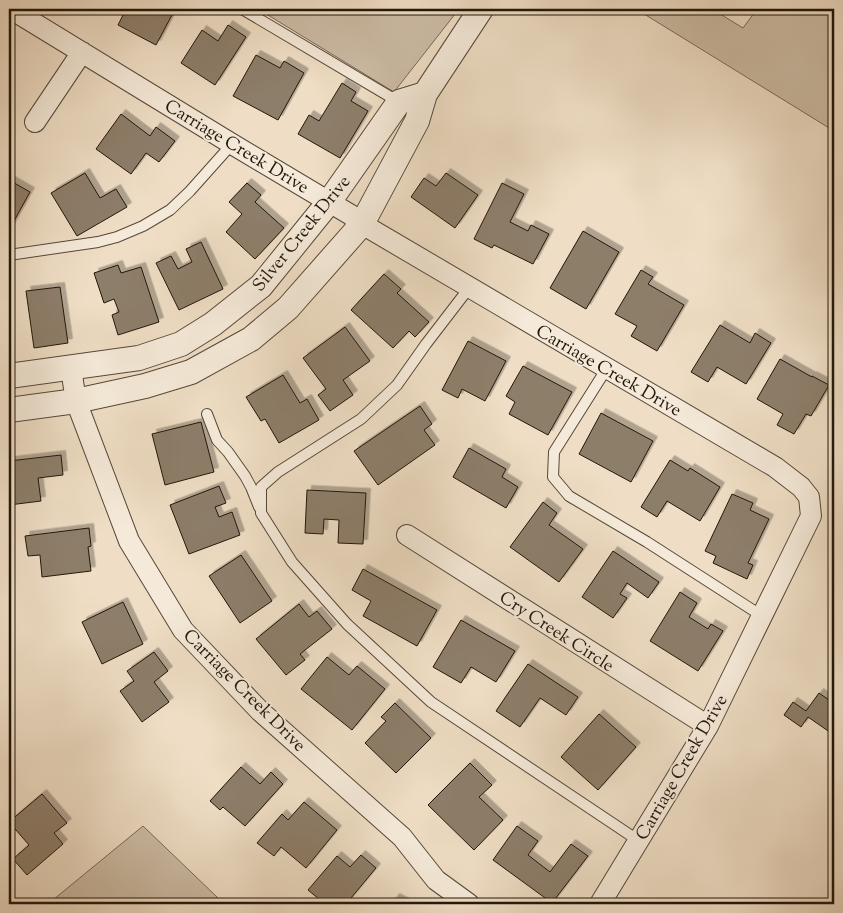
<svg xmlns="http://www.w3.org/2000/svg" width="843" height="913" font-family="'Sorts Mill Goudy',serif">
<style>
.green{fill:#ccbca5;stroke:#776958}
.building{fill:#8d7e6b;stroke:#22160a;filter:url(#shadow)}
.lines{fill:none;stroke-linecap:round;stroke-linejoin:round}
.service-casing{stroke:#554839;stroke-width:12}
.minor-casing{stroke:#554839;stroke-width:22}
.tertiary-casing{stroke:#554839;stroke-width:26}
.service{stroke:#f5ead9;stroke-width:10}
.minor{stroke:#f5ead9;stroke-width:20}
.tertiary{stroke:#f5ead9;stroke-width:24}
.labels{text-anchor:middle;stroke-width:4;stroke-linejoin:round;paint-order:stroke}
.street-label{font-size:18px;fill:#22160a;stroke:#f5ead9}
</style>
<defs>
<filter id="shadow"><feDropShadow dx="4.5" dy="-4.5" stdDeviation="0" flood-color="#0004"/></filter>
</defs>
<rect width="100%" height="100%" fill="#efdec5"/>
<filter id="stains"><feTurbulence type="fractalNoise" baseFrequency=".004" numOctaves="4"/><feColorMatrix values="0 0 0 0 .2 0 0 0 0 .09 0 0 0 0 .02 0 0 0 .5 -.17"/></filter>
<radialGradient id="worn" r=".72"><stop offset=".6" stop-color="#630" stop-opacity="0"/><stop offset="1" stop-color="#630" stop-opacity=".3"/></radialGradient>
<path class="green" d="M258 9H459L394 92Z
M636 9H712L743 28 757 9H834V131Z
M143 826 217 897 223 904H48Z"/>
<path class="building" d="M126 9H165L173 13 156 45 118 25Z
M228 25 246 37 215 85 181 63 202 30 218 41Z
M256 55 280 68 284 61 304 73 278 120 233 96Z
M342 83 356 92 351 101 368 111 340 158 298 134 309 115 319 121Z
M121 114 150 136 156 127 175 141 159 162 146 153 131 174 96 149Z
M85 173 100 198 116 189 127 207 77 236 51 193Z
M446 173 478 195 455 228 411 197 424 178 436 186Z
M9 180 30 192 9 230Z
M247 183 261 195 255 202 284 228 255 259 226 232 242 214 229 202Z
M502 183 524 194 510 222 528 231 531 225 549 234 533 264 494 245 492 248 474 239Z
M583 231 619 252 586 309 550 288Z
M201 242 223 289 179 310 156 263 171 256 178 269 192 262 186 249Z
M118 265 121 273 141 267 159 322 118 335 112 315 119 312 114 299 104 303 94 273Z
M641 270 653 277 648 284 684 305 657 351 631 336 637 326 615 314Z
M384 274 401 289 397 293 429 322 415 337 409 331 393 348 351 310Z
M60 287 68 343 34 348 26 291Z
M720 325 750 343 755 333 771 343 746 384 717 367 708 382 691 372Z
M345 327 370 361 343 380 353 395 330 411 318 395 326 389 303 358Z
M468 341 506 361 485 401 462 389 458 398 442 390Z
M780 359 812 377V376L829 385 811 416 806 414 794 434 777 425 783 414 757 399Z
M523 366 572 392 548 435 509 414 515 402 506 396Z
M283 375 300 403 307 399 319 420 279 443 265 419 261 421 246 397Z
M420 406 432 424 424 430 435 445 378 485 354 451Z
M601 413 653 441 631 482 579 454Z
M201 422 214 472 165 485 152 434Z
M469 448 506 469 502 477 518 487 506 508 453 477Z
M61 455 63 475 38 478 41 501 9 505V461Z
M670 460 688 471 690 468 720 487 700 521 667 501 657 517 641 507Z
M219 486 226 503 215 507 219 517 232 512 240 535 189 554 170 505Z
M307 490 366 493 363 544 338 543 339 520 324 519 323 534 305 533Z
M732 494 753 503 750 510 769 519 748 563 753 565 747 579 713 563 716 556 705 551Z
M543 502 557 513 549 525 583 549 559 582 510 547Z
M89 528 91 546 88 547 91 571 42 577 40 555 28 556 25 536Z
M613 551 659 582 648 598 627 583 620 594 627 598 613 618 582 597Z
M241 555 272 601 240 623 209 576Z
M363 569 437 610 417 646 363 616 371 601 352 590Z
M680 592 697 603 689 617 708 629 711 624 723 631 698 671 650 641Z
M123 602 143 644 102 664 82 622Z
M299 604 309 617 317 611 332 629 300 654 305 660 286 675 256 639Z
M461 620 515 651 496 682 471 667 461 683 433 667Z
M154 652 168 671 154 682 169 702 142 722 120 691 134 681 127 671Z
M327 657 349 675 357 666 385 689 352 730 301 689Z
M528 664 578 697 566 715 540 698 520 727 496 711Z
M834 691V735L808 717 801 727 784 715 793 702 806 711 819 693 829 700Z
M395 703 431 738 396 773 365 743 386 721 381 717Z
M599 714 636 747 598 790 561 757Z
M470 763 492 785 479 797 503 820 474 850 428 805Z
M241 767 260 784 271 772 283 784 245 826 223 807 220 810 210 801Z
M42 794 67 823 54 833 63 844 27 875 13 859 29 845 9 822Z
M304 802 337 830 306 868 281 847 274 856 257 843 282 814 288 820Z
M517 826 538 841 528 855 550 872 571 844 588 856 552 903 493 860Z
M361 855 376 868 346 904H325L308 890 337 856 350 867Z
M395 898 407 904H391Z"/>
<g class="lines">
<defs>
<path id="service" d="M242 9 399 102
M9 255 98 242 117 237 143 226 170 210 190 191 232 144
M469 288 426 344 397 385 361 419 278 472 261 487V513L292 562 347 624 431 702 639 841
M607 368 554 452 553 477 569 496 647 542 762 616
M207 414 217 440 228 452 245 476 251 487 259 507"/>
<path id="minor" d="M11 9 232 144 351 215 362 224 775 467 801 487 809 497 811 516 708 726 600 904
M35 122 82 52
M72 368 73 382 76 401 129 541 183 630 260 711 402 837 436 880 469 904
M407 535 708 726"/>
<path id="tertiary" d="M9 376 139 358 181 344 213 324 261 286 329 202 399 102 425 94
M9 410 76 401 145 386 191 372 251 339 288 308 362 224 417 121 425 94 481 9"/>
</defs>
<use href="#service" class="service-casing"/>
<use href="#minor" class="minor-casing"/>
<use href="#tertiary" class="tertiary-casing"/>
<use href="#service" class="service"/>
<use href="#minor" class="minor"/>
<use href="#tertiary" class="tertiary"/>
</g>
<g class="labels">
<g class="street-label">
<text transform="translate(237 146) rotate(31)" y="6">Carriage Creek Drive</text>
<text transform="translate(301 233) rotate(-51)" y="6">Silver Creek Drive</text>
<text transform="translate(609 370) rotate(30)" y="6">Carriage Creek Drive</text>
<text transform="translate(557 631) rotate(33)" y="6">Cry Creek Circle</text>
<text transform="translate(245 690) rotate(45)" y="6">Carriage Creek Drive</text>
<text transform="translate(681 767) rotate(-60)" y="6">Carriage Creek Drive</text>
</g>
</g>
<rect width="843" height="913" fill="none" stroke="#efdec5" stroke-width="30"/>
<rect x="10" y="10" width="823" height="893" fill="none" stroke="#22160a" stroke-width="2.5"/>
<rect x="15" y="15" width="813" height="883" fill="none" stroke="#22160a"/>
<rect width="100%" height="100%" filter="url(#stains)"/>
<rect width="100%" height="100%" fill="url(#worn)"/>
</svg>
